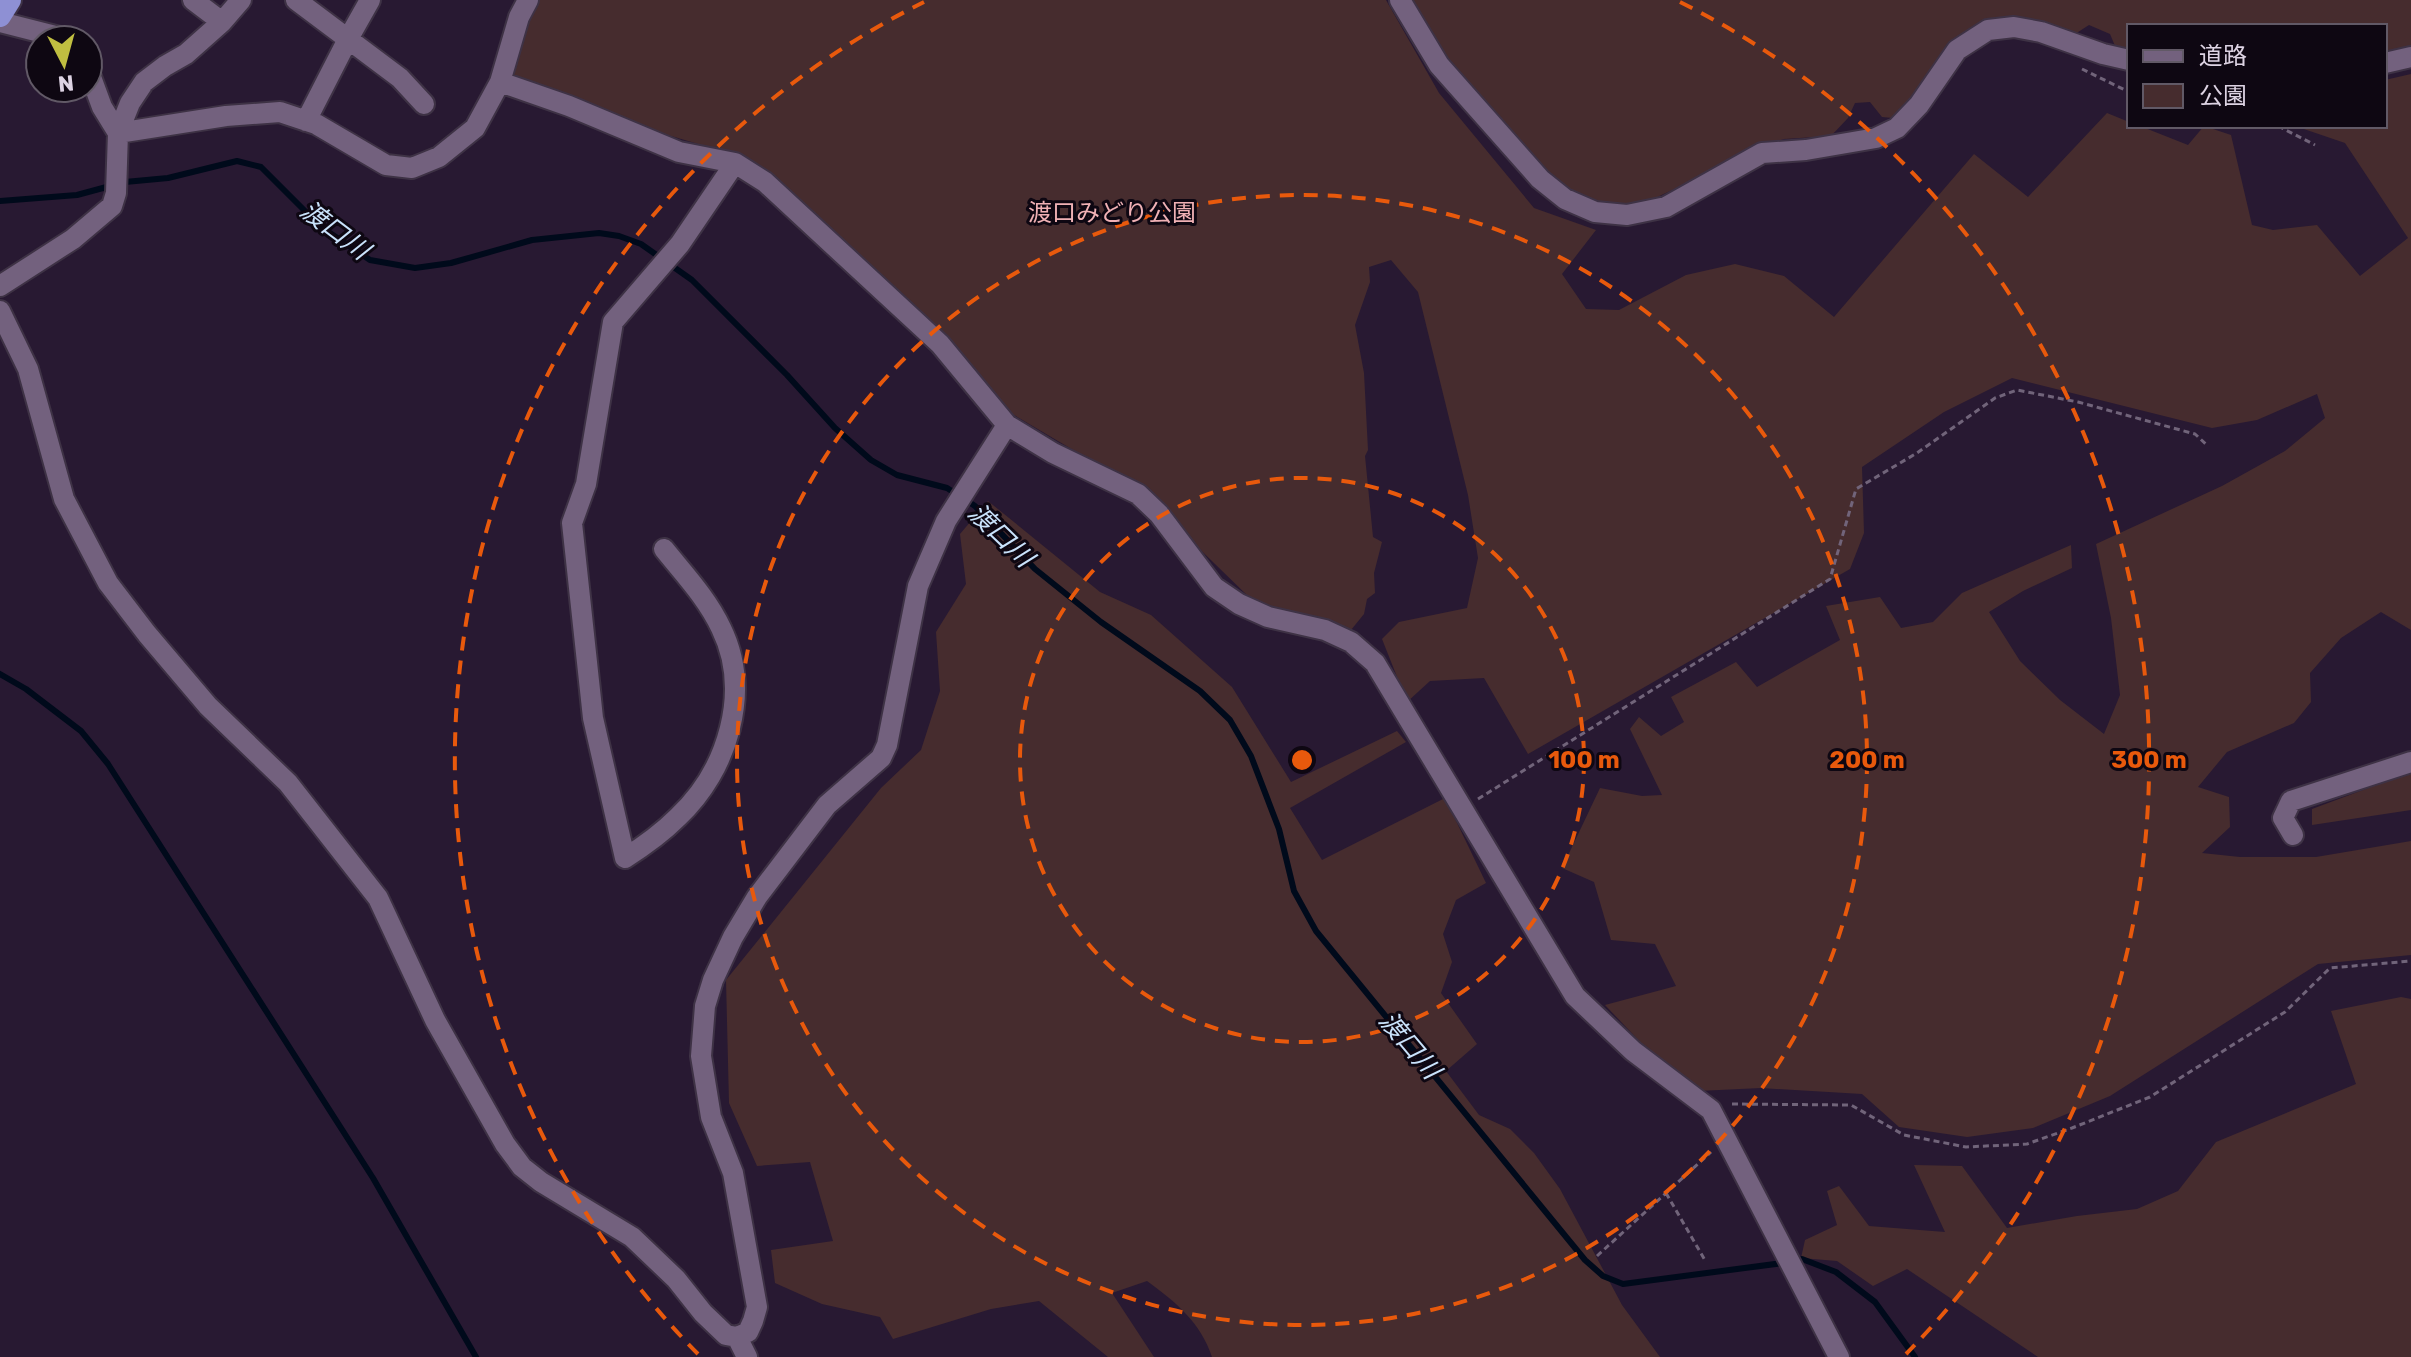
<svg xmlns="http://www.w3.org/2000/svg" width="2411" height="1357" font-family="Rubik,'Noto Sans JP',sans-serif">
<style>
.green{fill:#462c2e}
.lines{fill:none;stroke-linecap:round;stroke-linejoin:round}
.stream{stroke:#000a1b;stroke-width:6}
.minor-casing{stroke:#3e3245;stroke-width:24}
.trunk-casing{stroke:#3e3245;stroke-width:26}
.path{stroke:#71647a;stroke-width:3;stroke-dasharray:6 4;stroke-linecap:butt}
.minor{stroke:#73617e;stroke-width:20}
.trunk{stroke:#8e90d4;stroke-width:22}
.ring{fill:none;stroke:#e8590c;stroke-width:4;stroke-dasharray:14 10}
.labels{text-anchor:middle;stroke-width:6;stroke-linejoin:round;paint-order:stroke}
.park-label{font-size:24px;fill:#f0b1b5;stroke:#0e0712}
.water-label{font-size:26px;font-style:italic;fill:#c9e2fb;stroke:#0e0712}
.centre{fill:#e8590c;stroke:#0e0712;stroke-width:4}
.ring-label{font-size:24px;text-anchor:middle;font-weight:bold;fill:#e8590c;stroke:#0e0712;stroke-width:6;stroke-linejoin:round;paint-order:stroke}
</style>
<rect width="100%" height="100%" fill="#281932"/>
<path class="green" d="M528 0H1386L1439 93 1534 208 1596 230 1562 274 1586 309 1619 310 1686 275 1735 264 1784 276 1834 317 1974 154 2028 197 2107 113 2129 122V126H2140L2188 145 2204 126 2231 135 2252 225 2273 230 2317 225 2360 276 2408 238 2345 143 2295 126H2385V80L2411 74V630L2381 612 2341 638 2310 673 2311 702 2294 723 2227 752 2198 787 2229 797 2230 827 2202 853 2240 857H2316L2411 841V955L2318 964 2110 1096 2033 1128 1967 1137 1899 1127 1862 1094 1761 1088 1698 1091 1644 1046 1605 1005 1676 986 1655 944 1611 940 1594 882 1562 868 1600 788 1642 796 1662 795 1630 729 1639 717 1661 736 1684 722 1671 697 1736 662 1757 687 1840 640 1826 606 1880 597 1901 628 1933 622 1962 593 2071 545 2072 568 2023 591 1989 612 2020 661 2060 700 2104 734 2120 695 2111 618 2096 544 2222 486 2285 451 2325 418 2317 394 2257 420 2212 428 2012 378 1944 412 1862 467 1864 533 1850 569 1528 754 1484 678 1430 681 1407 702 1382 639 1399 622 1467 608 1478 558 1468 495 1418 292 1391 260 1369 267 1370 282 1355 325 1364 373 1368 450 1365 456 1373 537 1382 542 1374 573 1375 593 1367 599 1364 614 1351 630 1252 600 1141 492 1102 467 1014 415 930 329 739 156 569 106 500 82Z
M1410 0H2411V52L2385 55V26H2129V54L2118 53 2110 34 2089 25 2075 34 1979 26 1947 44 1920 88 1893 118 1882 117 1870 102 1855 103 1848 118 1831 136 1784 139 1752 149 1702 176 1649 201 1615 206 1587 199 1560 183 1528 155 1434 43Z
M988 501 1100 592 1151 615 1232 687 1291 782 1397 731 1406 742 1290 808 1322 860 1445 798 1486 883 1456 900 1443 934 1452 962 1441 993 1477 1044 1446 1071 1479 1115 1510 1129 1534 1153 1560 1189 1622 1305 1660 1357H1212C1201 1323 1176 1302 1147 1281L1112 1293 1154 1357H1108L1039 1301 991 1309 893 1339 880 1317 822 1304 775 1283 771 1250 833 1241 810 1162 757 1166 729 1103 726 980 881 788 921 750 940 691 936 632 966 584 960 534Z
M2411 772V810L2312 825V809Z
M2401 997 2411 999V1357H2038L1907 1269 1873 1286 1837 1261 1801 1258 1805 1240 1837 1225 1827 1191 1839 1186 1869 1226 1945 1232 1914 1165 1962 1166 2007 1228 2077 1216 2137 1209 2178 1191 2216 1142 2356 1084 2331 1011Z"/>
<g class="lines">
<path class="stream" d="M0 201 77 195 125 182 168 178 237 161 261 167 321 227 370 260 415 268 451 263 532 240 599 233 619 236 641 244 692 280 787 375 835 428 871 460 897 475 947 488 975 506 1035 569 1101 622 1200 691 1230 720 1251 756 1279 829 1294 891 1316 931 1585 1260 1603 1276 1623 1284 1783 1263
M0 674 26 689 81 731 108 764 373 1178 476 1357
M1802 1259 1836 1272 1875 1302 1915 1357"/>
<defs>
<path id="minor" d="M193 0 222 22
M296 0 348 39 370 0
M1400 0 1439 65 1540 179 1565 199 1595 212 1627 215 1666 207 1762 153 1806 150 1876 138 1897 128 1919 105 1957 50 1988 30 2014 27 2041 32 2103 54 2129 60
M0 22 71 40
M2385 63 2411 57
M88 69 102 107 118 133
M500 82 569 106 679 152 735 163 765 182 940 344 1007 425 1053 453 1138 494 1159 514 1214 587 1239 604 1268 617 1325 630 1351 642 1375 663 1575 996 1633 1051 1711 1110 1839 1357
M306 121 348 39 400 78 424 104
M118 133 226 116 280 112 316 124 386 165 412 168 439 157 475 128 500 82 519 17 528 0
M0 286 73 239 112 206 116 193 118 133 130 103 144 82 165 66 186 54 222 22 241 0
M0 311 28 369 64 499 108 583 147 634 208 706 288 783 378 898 435 1020 505 1144 522 1167 541 1182 632 1237 676 1279 703 1313 726 1335 737 1337 748 1332 753 1321 757 1307 733 1173 711 1117 701 1056 705 1006 713 980 733 937 757 897 827 805 881 758 887 745 918 586 946 521 1007 425
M664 549C684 574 707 598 721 628 752 691 728 770 678 817 662 833 644 846 625 858L593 718 572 523 586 484 613 322 680 244 735 163
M2293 835 2283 818 2291 801 2411 762
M737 1337 747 1357"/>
<path id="trunk" d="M0 16 10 0"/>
</defs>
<use href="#minor" class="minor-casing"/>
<use href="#trunk" class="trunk-casing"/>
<path class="path" d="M2082 69 2129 92
M2278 126 2315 145
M1478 799 1830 579 1856 489 1917 453 1995 398 2017 390 2078 402 2195 434 2208 446
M1732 1104 1851 1105 1904 1135 1966 1147 2027 1144 2072 1128 2150 1097 2285 1012 2330 968 2411 961
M1666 1193 1706 1262
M1597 1256 1711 1152"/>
<use href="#minor" class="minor"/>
<use href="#trunk" class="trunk"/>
</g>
<g class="ring">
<circle cx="1302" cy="760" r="282"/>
<circle cx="1302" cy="760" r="565"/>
<path d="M698 1354A847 847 0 0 1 924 2M1680 2A847 847 0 0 1 1906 1354"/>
</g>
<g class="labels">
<g class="park-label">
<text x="1112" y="221">渡口みどり公園</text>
</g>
<g class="water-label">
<text transform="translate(335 230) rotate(37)" y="9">渡口川</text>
<text transform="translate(1001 535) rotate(44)" y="9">渡口川</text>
<text transform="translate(1410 1045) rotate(50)" y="9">渡口川</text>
</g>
</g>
<circle cx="1302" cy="760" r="12" class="centre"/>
<g class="ring-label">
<text x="1584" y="768">100 m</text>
<text x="1867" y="768">200 m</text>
<text x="2149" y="768">300 m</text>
</g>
<rect x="2127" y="24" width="260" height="104" fill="#0e0712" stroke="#615966" stroke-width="2"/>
<rect x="2143" y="50" width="40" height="12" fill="#73617e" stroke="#615966" stroke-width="2"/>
<text x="2199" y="64" font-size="24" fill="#ddd3e3">道路</text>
<rect x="2143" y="84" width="40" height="24" fill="#462c2e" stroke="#615966" stroke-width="2"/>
<text x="2199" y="104" font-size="24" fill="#ddd3e3">公園</text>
<g transform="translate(64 64) rotate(174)"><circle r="38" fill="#0e0712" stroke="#615966" stroke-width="2"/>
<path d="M0-6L14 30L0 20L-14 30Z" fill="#c0be41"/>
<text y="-12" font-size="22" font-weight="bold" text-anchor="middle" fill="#ddd3e3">N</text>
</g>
</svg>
